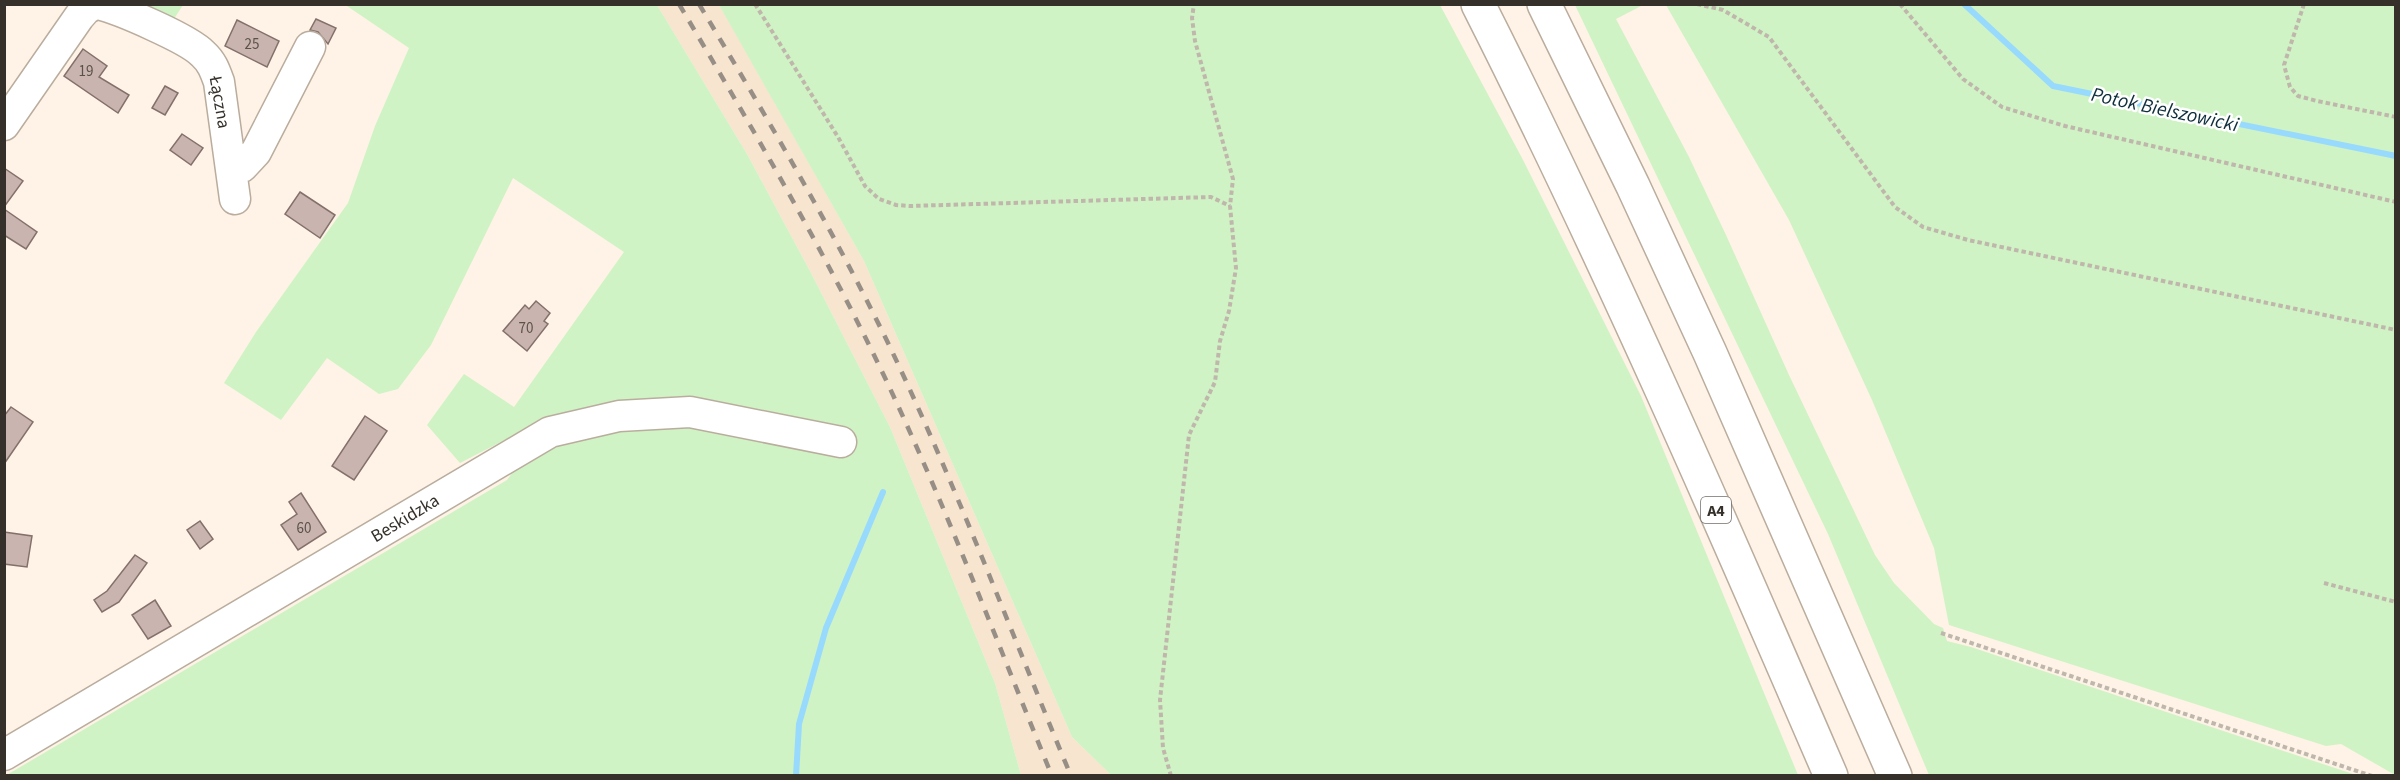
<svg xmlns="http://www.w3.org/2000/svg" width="2400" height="780" font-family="'Source Sans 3',sans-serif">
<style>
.built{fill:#f7e5cf}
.green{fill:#d0f3c5}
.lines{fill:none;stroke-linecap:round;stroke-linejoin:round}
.stream{stroke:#97dafd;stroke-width:6}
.building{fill:#c9b4af;stroke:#83706b;stroke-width:1.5}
.minor-casing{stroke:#baad9e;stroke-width:33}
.highway-casing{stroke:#baad9e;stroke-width:36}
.path{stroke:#c0b7ac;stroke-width:4;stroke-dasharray:4.5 3;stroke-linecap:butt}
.minor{stroke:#fff;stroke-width:30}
.highway{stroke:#fff;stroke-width:33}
.rail{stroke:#978f86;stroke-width:4.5;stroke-dasharray:10 10;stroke-linecap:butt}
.labels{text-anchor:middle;stroke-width:5;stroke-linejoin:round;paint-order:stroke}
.number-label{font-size:15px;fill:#5a514b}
.shield{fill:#fff;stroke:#726e6a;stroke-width:1.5}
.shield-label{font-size:16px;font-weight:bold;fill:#35302a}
.street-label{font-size:18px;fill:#35302a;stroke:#fff}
.water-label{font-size:20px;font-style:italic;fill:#0f2e3c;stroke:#fff}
</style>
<rect width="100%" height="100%" fill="#fef3e6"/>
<path class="built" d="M657 5H719L724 13 864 261 1072 737 1111 775H1021L995 683 890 427 810 271 747 154Z"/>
<path class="green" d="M344 4 657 5 747 154 810 271 890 427 995 683 1021 775 5 776 507 480 555 414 460 463 427 425 464 374 514 407 624 252 513 178 431 345 398 389 379 394 327 358 281 420 224 383 256 332 348 203 375 126 409 48Z
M118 5H183L170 25Z
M719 5H1440L1522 158 1641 396 1798 775H1111L1072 737 864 261Z
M1575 5H1643L1616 19 1689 157 1726 235 1789 375 1875 555 1894 583 1934 624 1943 628 1947 641 1971 647 2356 775H1929L1828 534Z
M1666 5H2395V775L2341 744 2326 746 1949 625 1934 548 1872 400 1789 220Z"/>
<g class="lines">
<path class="stream" d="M1964 4 2053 86 2396 156
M796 776 799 724 826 628 883 492"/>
</g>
<path class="building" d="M316 19 336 28 328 44 318 32 310 30Z
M237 20 279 41 267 67 225 46Z
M83 49 107 66 99 77 129 95 118 113 64 76Z
M165 86 178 93 165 115 152 108Z
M182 134 203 148 191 165 170 150Z
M4 168 23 181 4 207Z
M300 192 335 215 320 238 285 214Z
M4 209 37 232 26 249 4 235Z
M536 301 550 313 544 321 548 324 527 351 503 331 525 305 529 309Z
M11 407 33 422 4 464V416Z
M365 416 387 431 354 480 332 466Z
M301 493 326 532 298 550 281 525 297 514 289 502Z
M200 521 213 539 200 549 187 530Z
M4 532 32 536 27 567 4 564Z
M135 555 147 563 119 602 102 612 94 600 107 591Z
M155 600 171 626 148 639 132 615Z"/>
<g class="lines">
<defs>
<path id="minor" d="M98 4C119 9 189 39 203 54 212 62 215 71 219 82L235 199
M4 125 79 17 86 9 95 4
M231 170 242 167 256 152 310 47
M4 755 550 432 619 416 690 412 841 442"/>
<path id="highway" d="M1478 4C1606 257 1719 516 1831 776
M1544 4 1633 186 1710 353 1895 776"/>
</defs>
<use href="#minor" class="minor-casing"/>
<use href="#highway" class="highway-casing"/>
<path class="path" d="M755 4 838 137 865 186 879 199 896 205 910 206 1211 197 1230 206
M1697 4 1723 10 1769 37 1895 207 1923 227 1968 240 2396 330
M1900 4 1963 79 2002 107 2065 126 2396 202
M2304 4 2284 65 2290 87 2298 96 2317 101 2396 117
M2324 583 2396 602
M1941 633 2372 776
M1171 776 1163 748 1160 700 1189 435 1215 382 1220 341 1229 311 1236 268 1230 206 1233 179 1195 41 1192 18 1194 4"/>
<use href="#minor" class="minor"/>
<use href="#highway" class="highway"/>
<path class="rail" d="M679 4C747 119 814 233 873 353 940 490 994 635 1052 776
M699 4C766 116 832 228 889 345 956 485 1011 632 1071 776"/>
</g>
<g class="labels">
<g class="number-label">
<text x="252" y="49">25</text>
<text x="86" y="76">19</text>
<text x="526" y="333">70</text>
<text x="304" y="533">60</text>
</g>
<rect class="shield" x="1701" y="497" width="30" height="26" rx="4.5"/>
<g class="shield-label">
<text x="1716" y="516">A4</text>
</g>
<g class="street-label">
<text transform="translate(220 102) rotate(80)" y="6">Łączna</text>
<text transform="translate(405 518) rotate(-31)" y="6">Beskidzka</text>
</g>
<g class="water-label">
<text transform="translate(2165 109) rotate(12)" y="7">Potok Bielszowicki</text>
</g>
</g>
<rect width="2400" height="780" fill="none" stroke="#35302a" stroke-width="12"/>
</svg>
